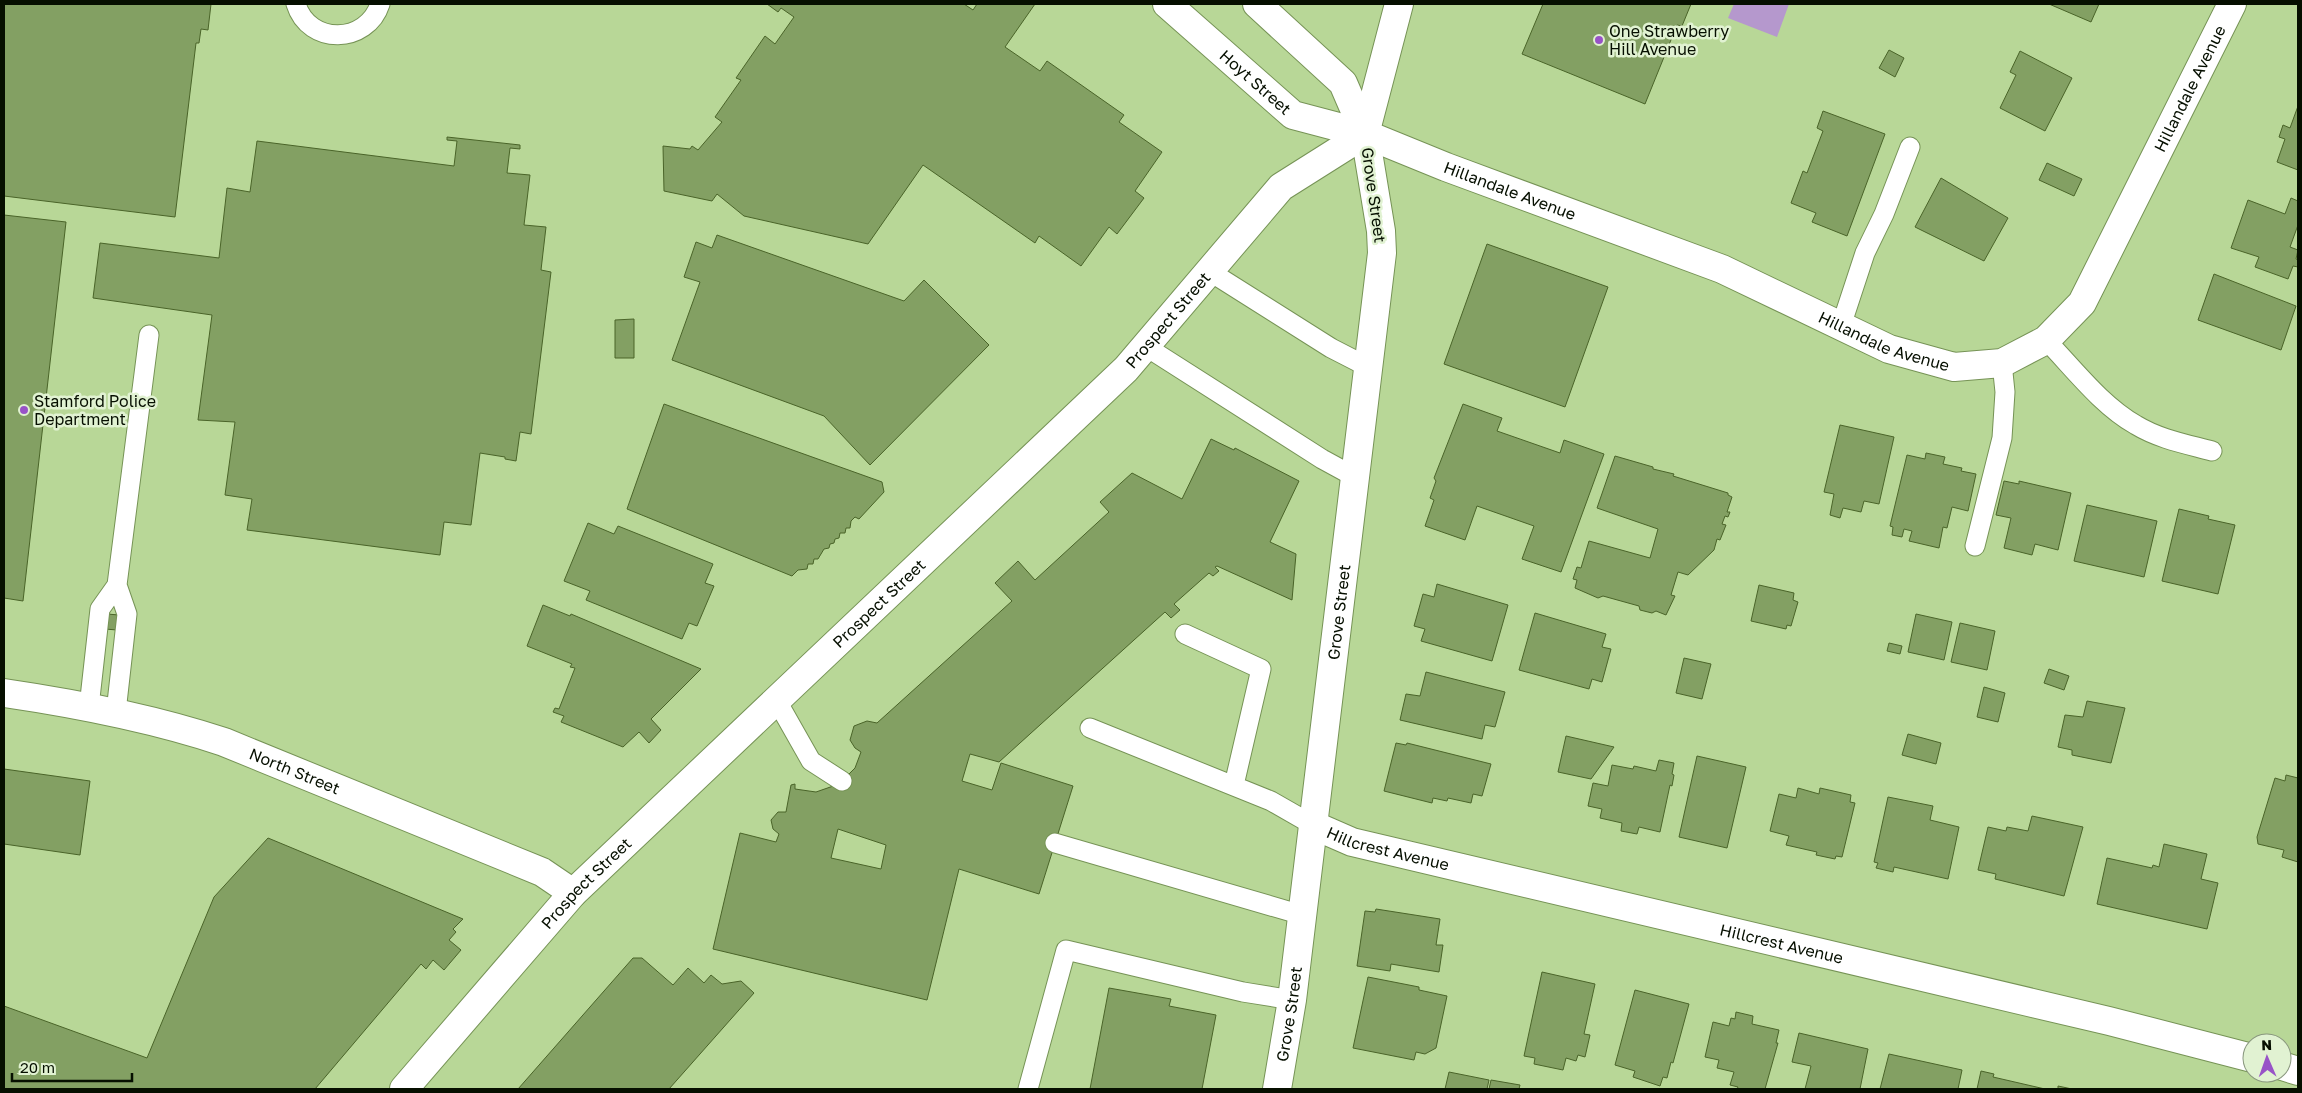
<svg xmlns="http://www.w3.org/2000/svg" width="2302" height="1093" font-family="'Golos Text',sans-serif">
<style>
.water{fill:#b598cd}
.building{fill:#83a063;stroke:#4a6429;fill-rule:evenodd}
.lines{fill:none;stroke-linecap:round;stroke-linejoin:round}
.service-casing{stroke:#769356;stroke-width:21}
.minor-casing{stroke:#769356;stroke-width:30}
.tertiary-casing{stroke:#769356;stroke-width:30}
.secondary-casing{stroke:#769356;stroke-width:30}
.service{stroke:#fff;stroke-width:19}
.minor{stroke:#fff;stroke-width:28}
.tertiary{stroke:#fff;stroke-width:28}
.secondary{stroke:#fff;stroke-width:28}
.poi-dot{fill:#9853c7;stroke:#e1f2d2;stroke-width:2}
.labels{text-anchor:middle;stroke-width:5;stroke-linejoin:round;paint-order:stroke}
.poi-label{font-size:16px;fill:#060f00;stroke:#e1f2d2;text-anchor:start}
.street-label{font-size:16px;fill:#060f00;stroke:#e1f2d2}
</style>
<rect width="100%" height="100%" fill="#b8d797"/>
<path class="water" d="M1734 4H1789L1777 37 1728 18Z"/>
<path class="building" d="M4 4H211L208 30 201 29 199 43H196L175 217 4 196Z
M767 4H964L973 10 977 4H1035L1005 47 1040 71 1047 61 1124 115 1119 122 1162 152 1135 191 1144 198 1117 234 1109 227 1081 266 1039 236 1035 243 923 165 868 244 744 216 717 194 712 201 664 191 663 146 690 149 692 146 698 150 722 122 715 117 741 80 736 78 765 36 775 44 794 17 781 8 778 12Z
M1543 4H1691L1682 26 1677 25 1645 104 1522 54Z
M2049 4H2099L2091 22Z
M1889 50 1904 58 1895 77 1879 68Z
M2020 51 2072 78 2045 131 2000 108 2016 75 2010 72Z
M2298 106V170L2277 162 2285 139 2279 137 2283 125 2290 128Z
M1823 111 1885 134 1847 236 1812 222 1816 213 1791 203 1803 171 1807 173 1823 131 1817 128Z
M447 137 520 145V149L510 148 507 173 530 175 524 225 546 227 541 270 551 272 531 434 520 432 516 461 505 459V457L480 453 471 525 444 522 440 555 247 530 252 499 225 495 235 422 198 420 212 315 93 298 100 243 219 258 227 188 250 192 257 141 454 166 457 141 447 140Z
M2047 163 2082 179 2074 196 2039 180Z
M1941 178 2008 218 1984 261 1915 227Z
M2291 198 2298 201V225L2290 247 2298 250 2296 259 2298 260V267L2293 266 2288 279 2255 267 2259 257 2231 248 2248 200 2285 214Z
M4 215 66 222 23 601 4 598Z
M717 235 904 301 924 280 989 345 870 465 824 416 672 360 700 282 684 277 696 242 712 248Z
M1487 244 1608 287 1565 407 1444 364Z
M2214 274 2296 306 2281 350 2198 320Z
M634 319V358H615V320Z
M664 404 882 482 884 492 859 519 855 517 851 521 850 528H846L845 533H840L839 538 835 539 834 543 830 544 829 548 824 549 818 559H814L813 564H808L807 569 798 570 792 576 627 509Z
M1463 404 1502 418 1497 431 1560 453 1564 440 1604 454 1561 572 1522 559 1534 526 1477 506 1465 540 1425 526 1434 500 1430 498 1436 481 1434 478Z
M1840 425 1894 437 1879 504 1864 501 1861 512 1843 508 1840 518 1830 515 1834 494 1824 492Z
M1211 439 1234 450 1235 448 1299 481 1270 542 1296 554 1292 600 1217 566 1215 567 1219 571 1213 576 1209 573 1174 604 1180 610 1171 618 1165 612 999 762 970 754 962 781 992 790 1001 763 1073 786 1039 894 959 869 927 1000 713 949 740 833 776 842 779 834 773 829 771 820 778 812H786L791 785 795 784V789L816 792 839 784 855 768 861 752 855 748 850 740 854 726 867 721 877 723 1012 601 995 583 1018 561 1035 580 1109 512 1100 502 1132 473 1182 499ZM838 829 886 845 881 869 831 858Z
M1926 453 1945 457 1943 464 1962 468 1961 471 1976 474 1968 511 1952 507 1947 528 1943 527 1939 548 1909 541 1912 531 1904 529 1902 537 1892 535 1893 527 1890 526 1907 455 1925 459Z
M1615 456 1653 467V469L1674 474 1673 476 1728 493V495L1732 497 1727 512H1730L1728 517 1725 516 1722 524 1726 525 1720 540 1717 539 1714 550 1688 575 1678 572 1671 595 1675 596 1666 615 1656 611 1652 613 1640 610 1639 606 1603 596 1598 598 1575 588 1577 580 1573 579 1577 567 1581 568 1589 541 1650 558 1658 529 1597 508Z
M2004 481 2019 484V481L2071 493 2058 550 2035 544 2032 555 2004 548 2011 518 1996 515Z
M2087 505 2157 521 2144 577 2074 561Z
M2179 509 2209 516 2208 519 2235 525 2218 594 2162 581Z
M588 523 614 534 618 526 713 564 705 583 714 586 697 626 689 623 682 639 586 600 590 591 564 581Z
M1437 584 1508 605 1492 661 1421 641 1425 629 1414 626 1423 594 1434 597Z
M1759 585 1794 593 1793 600 1798 602 1791 626 1787 625 1786 629 1751 621Z
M543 605 570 616 571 614 701 669 651 719 661 730 649 743 639 732 623 747 561 722 564 716 553 712 555 708 559 709 575 668 570 667 572 664 527 646Z
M1535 613 1606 634 1602 647 1611 649 1602 682 1592 679 1589 689 1519 670Z
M107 614 119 615 117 630 105 629Z
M1916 614 1952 622 1944 660 1908 652Z
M1960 623 1995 631 1987 670 1951 662Z
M1889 643 1902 646 1900 654 1887 651Z
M1684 658 1711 664 1702 699 1676 693Z
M2049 669 2069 676 2064 690 2044 683Z
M1426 672 1505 692 1495 727 1485 725 1482 739 1400 720 1406 694 1420 696Z
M1984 687 2005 693 1998 722 1977 717Z
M2087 701 2125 708 2111 763 2072 755V750L2058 747 2065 715 2083 717Z
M1908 734 1941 743 1936 764 1902 755Z
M1566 736 1614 747 1591 779 1558 772Z
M1396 743 1406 745 1407 743 1491 764 1482 796 1473 794 1471 803 1448 798 1447 801 1433 798 1432 803 1384 791Z
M1697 756 1746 767 1727 848 1679 837Z
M1659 760 1674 763 1672 774 1674 775 1672 786 1670 785 1660 832 1639 827 1637 834 1621 831 1622 823 1600 818 1602 809 1588 806 1593 783 1608 786 1612 765 1633 769 1634 766 1656 771Z
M4 769 90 781 80 855 4 844Z
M2286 775 2298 778V862L2282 857 2284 850 2258 844 2257 837 2275 778 2285 781Z
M1798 788 1819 794 1820 788 1851 795 1850 802 1855 803 1842 857 1836 856 1835 859 1816 855 1817 852 1786 845 1789 836 1770 831 1779 794 1796 798Z
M1888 797 1933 806 1930 820 1959 827 1948 879 1894 867 1893 872 1876 868 1878 863 1874 862Z
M2032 816 2083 827 2064 896 1995 879 1996 874 1978 870 1988 827 2006 831 2007 827 2028 831Z
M268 838 463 919 453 929 456 932 449 940 461 950 444 970 433 960 426 969 421 964 315 1089H4V1006L147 1058 214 897Z
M2164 844 2207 854 2201 879 2218 883 2207 929 2097 904 2107 858 2152 868 2153 865 2159 867Z
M1376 909 1440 919 1436 945H1443L1439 972 1391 964 1390 971 1357 966 1365 911 1375 912Z
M633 958H642L673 985 688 968 704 983 711 975 722 984 741 981 754 993 669 1089H518Z
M1542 972 1595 984 1584 1034 1590 1035 1585 1057 1578 1055 1576 1061 1566 1058 1563 1070 1534 1064 1535 1058 1524 1056Z
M1368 977 1419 987V990L1447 996 1436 1048 1425 1054 1416 1052 1414 1060 1353 1048Z
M1109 988 1171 999 1169 1006 1216 1015 1202 1089H1090Z
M1635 990 1689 1004 1673 1063 1671 1062 1667 1078 1663 1077 1660 1086 1633 1077 1635 1071 1615 1065Z
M1736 1012 1753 1016 1752 1024 1779 1030 1776 1043H1778L1765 1089H1737L1738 1087 1730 1085 1734 1072 1717 1068 1719 1060 1705 1057 1713 1022 1729 1026 1731 1018 1735 1019Z
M1799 1033 1868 1049 1860 1089H1805L1811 1066 1792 1062Z
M1889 1054 1962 1070 1958 1089H1880Z
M1981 1071 1994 1074 1993 1077 2045 1089H1977Z
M1449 1072 1489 1080 1487 1089H1445Z
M1491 1080 1520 1085 1519 1089H1489Z
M2058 1086 2072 1089H2077H2058Z"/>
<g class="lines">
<defs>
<path id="service" d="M296 4C309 46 367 44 380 4
M1209 271 1331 348 1368 367
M1841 326 1865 253 1884 214 1910 147
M2046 340C2074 369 2101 405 2136 425 2159 439 2186 444 2212 451
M1145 346 1322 459 1355 477
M1975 546 2002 438 2005 392 2002 363
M1185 634 1261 669 1234 785
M777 701 811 761 842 781
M89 707 100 609 117 585
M116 712 127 614 117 585 149 335
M1090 728 1271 801 1313 825
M1055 843 1302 915
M1028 1089 1066 950 1243 992 1292 1000"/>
<g id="minor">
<path id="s1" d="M1313 825 1352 842 2109 1021 2252 1058"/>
<path d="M2282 1066 2298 1071"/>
</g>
<g id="tertiary">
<path id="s2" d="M1167 4 1293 115 1365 134 1446 167 1722 269 1889 349 1954 367 2002 363 2046 340 2082 303 2232 4"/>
<path d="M1257 4 1343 83 1365 134"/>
<path id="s3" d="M4 693C79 704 152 718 224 742L542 872 573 893"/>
</g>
<g id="secondary">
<path id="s4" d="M404 1089 573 893 1126 369 1281 187 1365 134"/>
<path id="s5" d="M1277 1089 1292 1000 1382 253 1381 231 1365 134 1399 4"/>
</g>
</defs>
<use href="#service" class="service-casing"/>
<use href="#minor" class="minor-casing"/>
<use href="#tertiary" class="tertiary-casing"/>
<use href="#secondary" class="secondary-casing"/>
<use href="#service" class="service"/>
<use href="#minor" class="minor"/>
<use href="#tertiary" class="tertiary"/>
<use href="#secondary" class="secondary"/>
</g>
<g class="poi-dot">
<circle cx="1599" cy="40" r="5"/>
<circle cx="24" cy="410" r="5"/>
</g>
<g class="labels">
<g class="poi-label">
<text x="1609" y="37">One Strawberry<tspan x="1609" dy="18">Hill Avenue</tspan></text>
<text x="34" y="407">Stamford Police<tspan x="34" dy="18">Department</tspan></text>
</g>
<g class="street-label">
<text dy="6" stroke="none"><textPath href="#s2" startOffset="118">Hoyt Street</textPath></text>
<text dy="6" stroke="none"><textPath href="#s2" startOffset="1266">Hillandale Avenue</textPath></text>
<text dy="6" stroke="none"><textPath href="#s2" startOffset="398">Hillandale Avenue</textPath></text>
<text transform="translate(1374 195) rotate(82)" y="6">Grove Street</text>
<text dy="6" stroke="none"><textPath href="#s4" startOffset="1085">Prospect Street</textPath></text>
<text dy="6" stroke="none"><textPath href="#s2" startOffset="802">Hillandale Avenue</textPath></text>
<text dy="6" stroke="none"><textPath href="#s4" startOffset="680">Prospect Street</textPath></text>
<text dy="6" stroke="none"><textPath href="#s5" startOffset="481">Grove Street</textPath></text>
<text dy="6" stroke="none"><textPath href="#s3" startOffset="302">North Street</textPath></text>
<text dy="6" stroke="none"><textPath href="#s1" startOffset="79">Hillcrest Avenue</textPath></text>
<text dy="6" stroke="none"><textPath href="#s4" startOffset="275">Prospect Street</textPath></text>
<text dy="6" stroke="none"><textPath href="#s1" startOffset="484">Hillcrest Avenue</textPath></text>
<text dy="6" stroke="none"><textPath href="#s5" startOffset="76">Grove Street</textPath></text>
</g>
</g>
<rect width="2302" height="1093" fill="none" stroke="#060f00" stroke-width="10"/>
<g transform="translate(2267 1058) rotate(358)"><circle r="24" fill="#e1f2d2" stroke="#89977e"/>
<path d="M0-4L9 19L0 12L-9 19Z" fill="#9853c7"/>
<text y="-8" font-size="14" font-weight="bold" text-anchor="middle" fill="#060f00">N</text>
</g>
<path d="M12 1073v8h120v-8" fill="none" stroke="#060f00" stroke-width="2.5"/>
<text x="20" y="1073" font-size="15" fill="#060f00" stroke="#e1f2d2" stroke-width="4" paint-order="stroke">20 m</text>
</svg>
